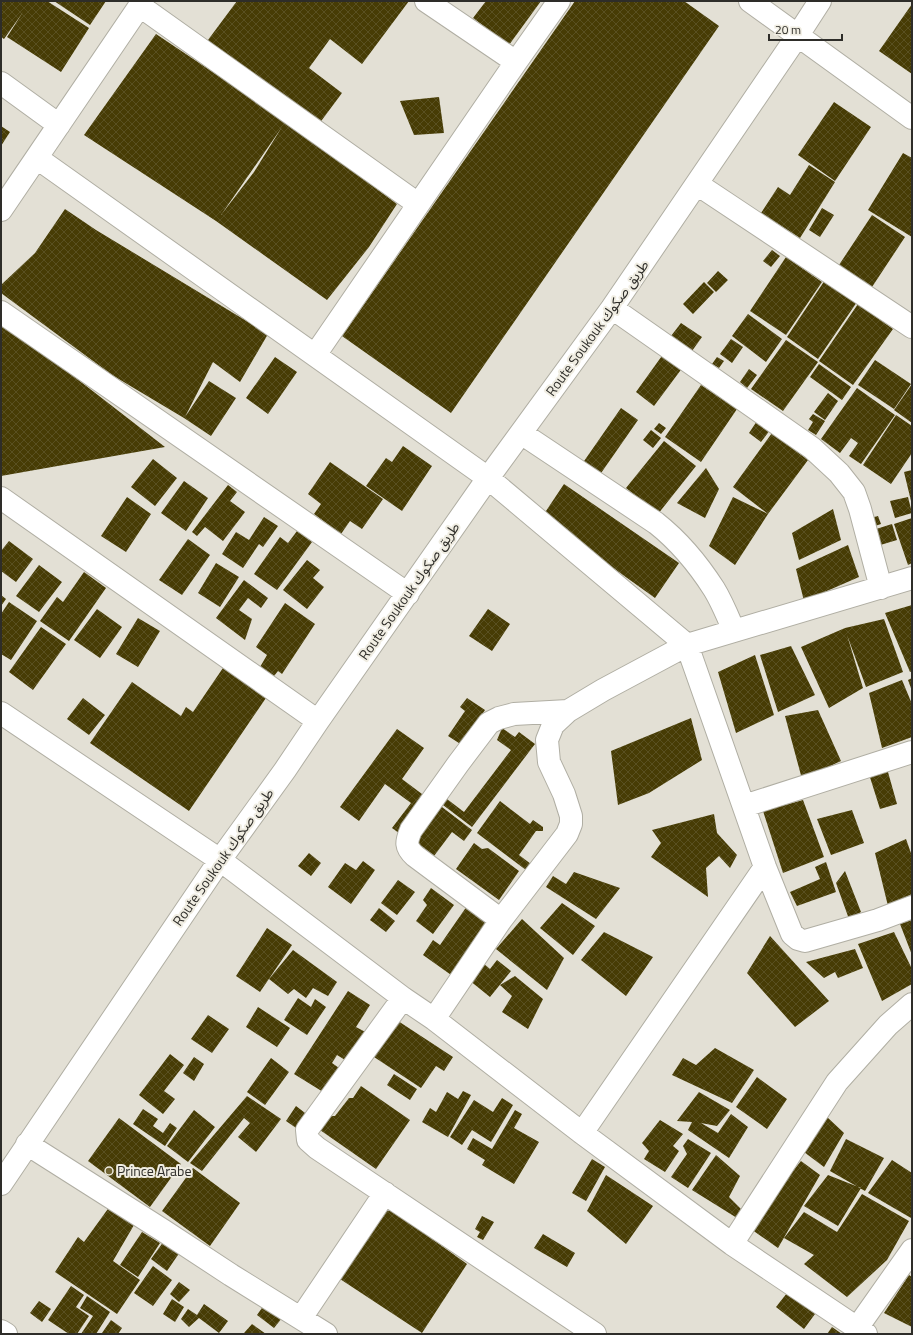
<svg xmlns="http://www.w3.org/2000/svg" width="913" height="1335" font-family="'Titillium Web','Noto Sans Arabic',sans-serif">
<style>
.building{fill:url(#building-cross-hatch);fill-rule:evenodd}
.lines{fill:none;stroke-linecap:round;stroke-linejoin:round}
.minor-casing{stroke:#b0aea3;stroke-width:24}
.minor{stroke:#fff;stroke-width:22}
.poi-dot{fill:#716432;stroke:#f0ede2;stroke-width:1.5}
.labels{text-anchor:middle;stroke-width:4;stroke-linejoin:round;paint-order:stroke}
.street-label{font-size:14px;fill:#2e2d29;stroke:#f0ede2}
.poi-label{font-size:14px;fill:#2e2d29;stroke:#f0ede2;text-anchor:start}
</style>
<defs>
<pattern id="building-cross-hatch" width="8" height="8" patternUnits="userSpaceOnUse"><rect width="8" height="8" fill="#473c05"/><path d="M0 0l8 8M0 8l8-8" fill="none" stroke="#595021"/></pattern>
</defs>
<rect width="100%" height="100%" fill="#e3e0d5"/>
<path class="building" d="M1 1H47L89 28 61 72 7 37 23 12 4 39 1 37Z
M54 1H106L90 25Z
M237 1H409L362 64 330 39 309 68 342 93 316 128 205 44Z
M486 1H541L509 45 473 18Z
M575 1H684L719 26 451 413 342 336Z
M912 4V74L879 51Z
M156 34 286 121 397 204 369 247 327 300 216 221 84 135ZM282 127 254 172 221 215Z
M439 97 444 133 414 135 400 101Z
M834 102 871 127 835 181 798 155Z
M1 126 10 132 1 146Z
M903 153 912 158V237L868 210Z
M809 165 835 182 800 238 761 213 778 187 790 195Z
M822 208 834 215 820 237 809 230Z
M65 209 96 230 268 334 240 382 213 362 185 417 209 381 236 398 211 436 184 418 112 375 1 293V285L35 253Z
M872 215 905 237 872 287 839 265Z
M772 250 780 256 771 267 763 261Z
M786 257 822 282 786 335 750 311Z
M718 271 728 280 716 292 707 283Z
M825 280 857 302 818 359 787 337Z
M704 282 714 292 693 314 683 304Z
M858 304 893 329 853 385 819 361Z
M748 314 782 339 766 362 732 336Z
M1 320 165 447 1 476Z
M681 323 702 337 692 351 671 336Z
M731 339 743 347 732 363 720 354Z
M786 340 818 362 783 411 751 389Z
M664 353 683 367 654 406 636 392Z
M275 357 297 372 268 414 246 398Z
M717 357 724 361 719 368 712 364Z
M875 360 911 384 894 409 858 385Z
M819 364 851 387 842 400 810 377Z
M749 369 757 375 747 388 740 382Z
M912 384V423L894 410Z
M701 385 737 409 701 462 665 437Z
M857 388 895 415 861 464 849 456 858 443 851 438 840 453 821 439Z
M828 393 838 401 825 420 814 412Z
M621 408 638 420 599 476 582 464Z
M813 414 825 421 816 435 808 430 813 422 809 419Z
M896 415 912 426V453L891 484 863 465Z
M757 421 770 430 761 442 749 433Z
M659 423 666 428 661 434 654 429Z
M651 430 661 438 653 448 643 440Z
M772 433 808 460 768 514 733 487Z
M664 441 696 466 658 514 626 488Z
M403 446 432 466 402 511 366 486 386 458 392 462Z
M153 459 177 478 155 506 131 487Z
M330 462 383 499 362 529 350 521 341 534 314 514 321 504 308 494Z
M706 468 719 489 705 518 677 503Z
M912 470V501H911L904 472Z
M184 481 208 498 186 531 161 513Z
M564 484 679 563 655 598 542 517Z
M228 485 237 492 230 501 245 512 223 541 205 527 197 536 192 532Z
M127 497 151 514 126 552 101 536Z
M733 497 768 514 735 565 709 546Z
M908 497 912 513 895 518 890 501Z
M833 509 841 540 799 560 792 533Z
M878 516 881 524 872 527 870 518Z
M264 517 278 526 263 547 259 544 243 568 222 554 236 532 249 540Z
M912 518V563L908 565 894 524Z
M892 524 897 540 877 546 873 530Z
M297 531 312 542 277 590 254 574 280 537 288 543Z
M188 539 210 555 182 595 159 580Z
M9 541 33 559 16 582 1 571V551Z
M848 545 859 577 804 601 796 569Z
M307 560 320 570 313 578 324 587 307 609 283 590Z
M216 563 239 577 220 607 198 593Z
M39 565 62 582 39 612 16 596Z
M84 572 106 588 69 641 40 621 57 597 63 602Z
M244 580 268 598 261 608 248 598 239 610 252 619 245 640 216 618Z
M1 595 6 599 1 606Z
M9 602 37 621 11 660 1 654V614Z
M285 603 315 624 282 674 278 671 274 676 260 667 267 655 256 647Z
M912 605V671L910 672 885 613Z
M97 609 122 627 100 658 74 640Z
M488 609 510 624 492 651 469 636Z
M138 618 160 631 138 667 116 654Z
M884 619 903 672 866 687 847 635 863 688 829 708 801 647 845 628Z
M41 627 66 644 33 690 9 672Z
M791 646 815 695 778 712 760 655Z
M755 655 774 715 736 733 718 672Z
M225 665 268 695 189 811 90 743 132 682 181 716 186 707 193 712Z
M912 678V691L908 680Z
M902 680 912 704V737L882 748 869 693Z
M83 698 105 715 89 735 67 719Z
M467 698 485 710 462 745 448 736 465 711 460 707Z
M818 710 841 761 802 779 785 716Z
M691 718 702 760 649 793 618 805 611 751Z
M502 728 515 737 519 732 535 744 472 827 443 805 447 799 464 812 511 750 497 740Z
M397 729 424 748 402 779 430 800 403 836 392 828 411 803 385 784 359 821 340 807Z
M886 765 897 804 880 809 868 771Z
M803 800 824 857 783 873 763 811Z
M500 801 530 824 533 820 543 827V831H536L519 855 531 864 526 870 477 833Z
M438 804 472 830 464 841 452 832 434 856 412 840Z
M852 810 864 843 831 855 817 819Z
M714 814 717 833 737 855 730 868 719 856 706 868 708 897 651 857 661 843 652 830Z
M906 839 912 856V894L888 906 875 853Z
M474 843 482 849 488 848 519 871 499 900 456 869Z
M309 853 321 863 311 876 298 866Z
M363 861 375 870 351 904 328 887 345 863 356 870Z
M826 862 836 892 797 906 790 892 820 879 815 867Z
M845 871 861 912 849 919 836 883Z
M574 872 620 888 596 919 546 887 553 876 566 884Z
M398 880 415 892 397 915 381 903Z
M431 888 454 905 433 934 416 921 427 905 423 900Z
M562 903 595 926 573 955 540 928Z
M467 906 492 924 454 977 423 955 433 940 440 945Z
M379 908 395 921 386 932 370 920Z
M522 919 564 958 547 990 496 949Z
M912 920V955L900 924Z
M267 928 292 945 260 992 236 976Z
M604 932 653 957 626 996 581 960Z
M894 932 912 969V984L882 1001 858 944Z
M770 936 829 1001 795 1027 747 973Z
M855 949 863 968 838 978 835 972 824 978 806 962Z
M293 950 337 982 328 996 313 988 306 998 294 989 288 994 269 979Z
M497 960 511 971 490 997 469 980 483 963 490 969Z
M515 976 543 999 528 1029 502 1012 512 996 500 985Z
M348 991 370 1005 356 1027 369 1034 350 1063 337 1055 332 1063 346 1073 328 1095 294 1074Z
M298 998 311 1007 315 999 326 1007 307 1035 284 1020Z
M258 1007 290 1028 277 1047 246 1027Z
M208 1015 229 1029 212 1053 191 1039Z
M395 1019 453 1057 444 1071 436 1066 421 1088 371 1055Z
M715 1048 754 1070 732 1103 672 1075 683 1058 696 1065Z
M170 1054 184 1065 164 1091 175 1099 163 1114 139 1095Z
M194 1057 204 1064 194 1081 183 1073Z
M271 1058 289 1072 265 1105 247 1092Z
M394 1074 417 1089 410 1100 387 1085Z
M757 1077 787 1099 767 1129 736 1107Z
M361 1086 410 1120 376 1169 320 1130 330 1116H335L349 1098H353Z
M463 1091 471 1095 448 1137 422 1122 430 1108 436 1112 447 1092 458 1099Z
M699 1092 730 1110 717 1126 701 1123 718 1133 731 1114 748 1127 729 1158 688 1130 692 1122 677 1121Z
M247 1096 281 1119 256 1152 238 1137 250 1123 244 1118 202 1171 190 1163Z
M502 1098 513 1105 491 1142 472 1130 462 1145 450 1137 474 1100 493 1112Z
M296 1106 309 1116 299 1130 286 1121Z
M143 1109 158 1119 153 1126 163 1133 170 1123 177 1128 165 1146 133 1124Z
M194 1110 215 1127 188 1162 167 1146Z
M515 1110 522 1114 514 1128 539 1142 514 1184 482 1165 485 1160 467 1149 473 1138 492 1149Z
M827 1117 844 1133 824 1167 804 1152Z
M119 1118 181 1164 150 1207 88 1161Z
M660 1120 683 1134 673 1146 679 1151 665 1172 644 1159 649 1151 642 1143Z
M688 1139 711 1153 688 1188 671 1177 687 1154 683 1146Z
M846 1139 884 1158 865 1191 830 1171Z
M716 1155 740 1176 729 1197 741 1209 737 1218 692 1190Z
M592 1159 605 1167 586 1201 572 1193Z
M892 1160 912 1173 911 1218 868 1193Z
M801 1161 820 1175 778 1248 748 1227Z
M193 1168 240 1203 210 1246 162 1211Z
M606 1175 653 1206 626 1244 587 1211Z
M828 1175 861 1188 838 1226 804 1206Z
M862 1194 909 1221 887 1260 847 1297 804 1264 814 1255 784 1238 804 1212 837 1232Z
M110 1206 134 1225 113 1261 140 1280 117 1314 55 1272 78 1237 84 1242Z
M389 1208 467 1264 422 1333 340 1279Z
M482 1216 494 1222 483 1240 477 1237 480 1232 475 1229Z
M142 1232 160 1243 138 1277 120 1265Z
M543 1234 575 1253 567 1267 534 1248Z
M164 1241 180 1252 167 1271 151 1259Z
M153 1266 172 1280 153 1306 134 1293Z
M909 1275 912 1277V1327L884 1313Z
M179 1282 190 1290 179 1302 170 1294Z
M71 1286 84 1295 76 1307 89 1316 77 1334H69L48 1320Z
M787 1293 815 1314 804 1329 776 1307Z
M87 1296 110 1312 96 1334H81L93 1316 80 1308Z
M172 1299 184 1307 175 1322 163 1314Z
M39 1301 51 1309 42 1322 30 1313Z
M204 1304 228 1321 219 1333 199 1318 189 1327 181 1319 188 1309 197 1315Z
M264 1305 282 1318 274 1328 257 1315Z
M111 1320 122 1328 118 1334H104L102 1333Z
M252 1324 266 1334H245L244 1333Z
M832 1327 842 1334H827Z"/>
<g class="lines">
<defs>
<path id="minor" d="M426 1 516 62
M750 1 912 118
M140 6 418 204
M1 83 59 125
M37 158 488 478 687 645 765 867 792 934 798 939 805 941 878 920 912 907
M697 184 912 327
M1 210 143 1
M612 308 812 448 839 473 854 492 860 509 881 588
M1 312 408 594
M315 355 516 62 559 1
M521 433 656 523C680 542 698 564 714 589 722 602 728 617 734 631
M1 498 318 721
M1 713 220 860 403 998 434 1019 582 1133 732 1244 866 1334
M744 806 912 752
M501 920 415 856C405 847 406 842 411 830L458 764 489 723 499 718 514 714 568 711
M403 998 307 1130 308 1140 317 1148 595 1334
M434 1019 501 920 567 834 571 824V816L564 794 549 762 547 740 553 725 568 711 603 690 687 645 912 578
M582 1133 765 867
M27 1144 164 1231 231 1275 326 1334
M1 1184 220 860 285 770 318 721 488 478 612 308 798 35 820 1
M732 1244 837 1082 888 1025 912 1004
M301 1318 385 1193
M857 1328 912 1250
M1 1331 6 1334"/>
</defs>
<use href="#minor" class="minor-casing"/>
<use href="#minor" class="minor"/>
</g>
<circle class="poi-dot" cx="109" cy="1171" r="4"/>
<g class="labels">
<g class="street-label">
<text transform="translate(597 328) rotate(-54)" y="5">Route Soukouk طريق صكوك</text>
<text transform="translate(409 591) rotate(-55)" y="5">Route Soukouk طريق صكوك</text>
<text transform="translate(223 857) rotate(-55)" y="5">Route Soukouk طريق صكوك</text>
</g>
<g class="poi-label">
<text x="117" y="1176">Prince Arabe</text>
</g>
</g>
<rect width="913" height="1335" fill="none" stroke="#2e2d29" stroke-width="4"/>
<path d="M769 34v6h73v-6" fill="none" stroke="#2e2d29" stroke-width="2"/>
<text x="775" y="34" font-size="12" fill="#2e2d29" stroke="#f0ede2" stroke-width="3" paint-order="stroke">20 m</text>
</svg>
